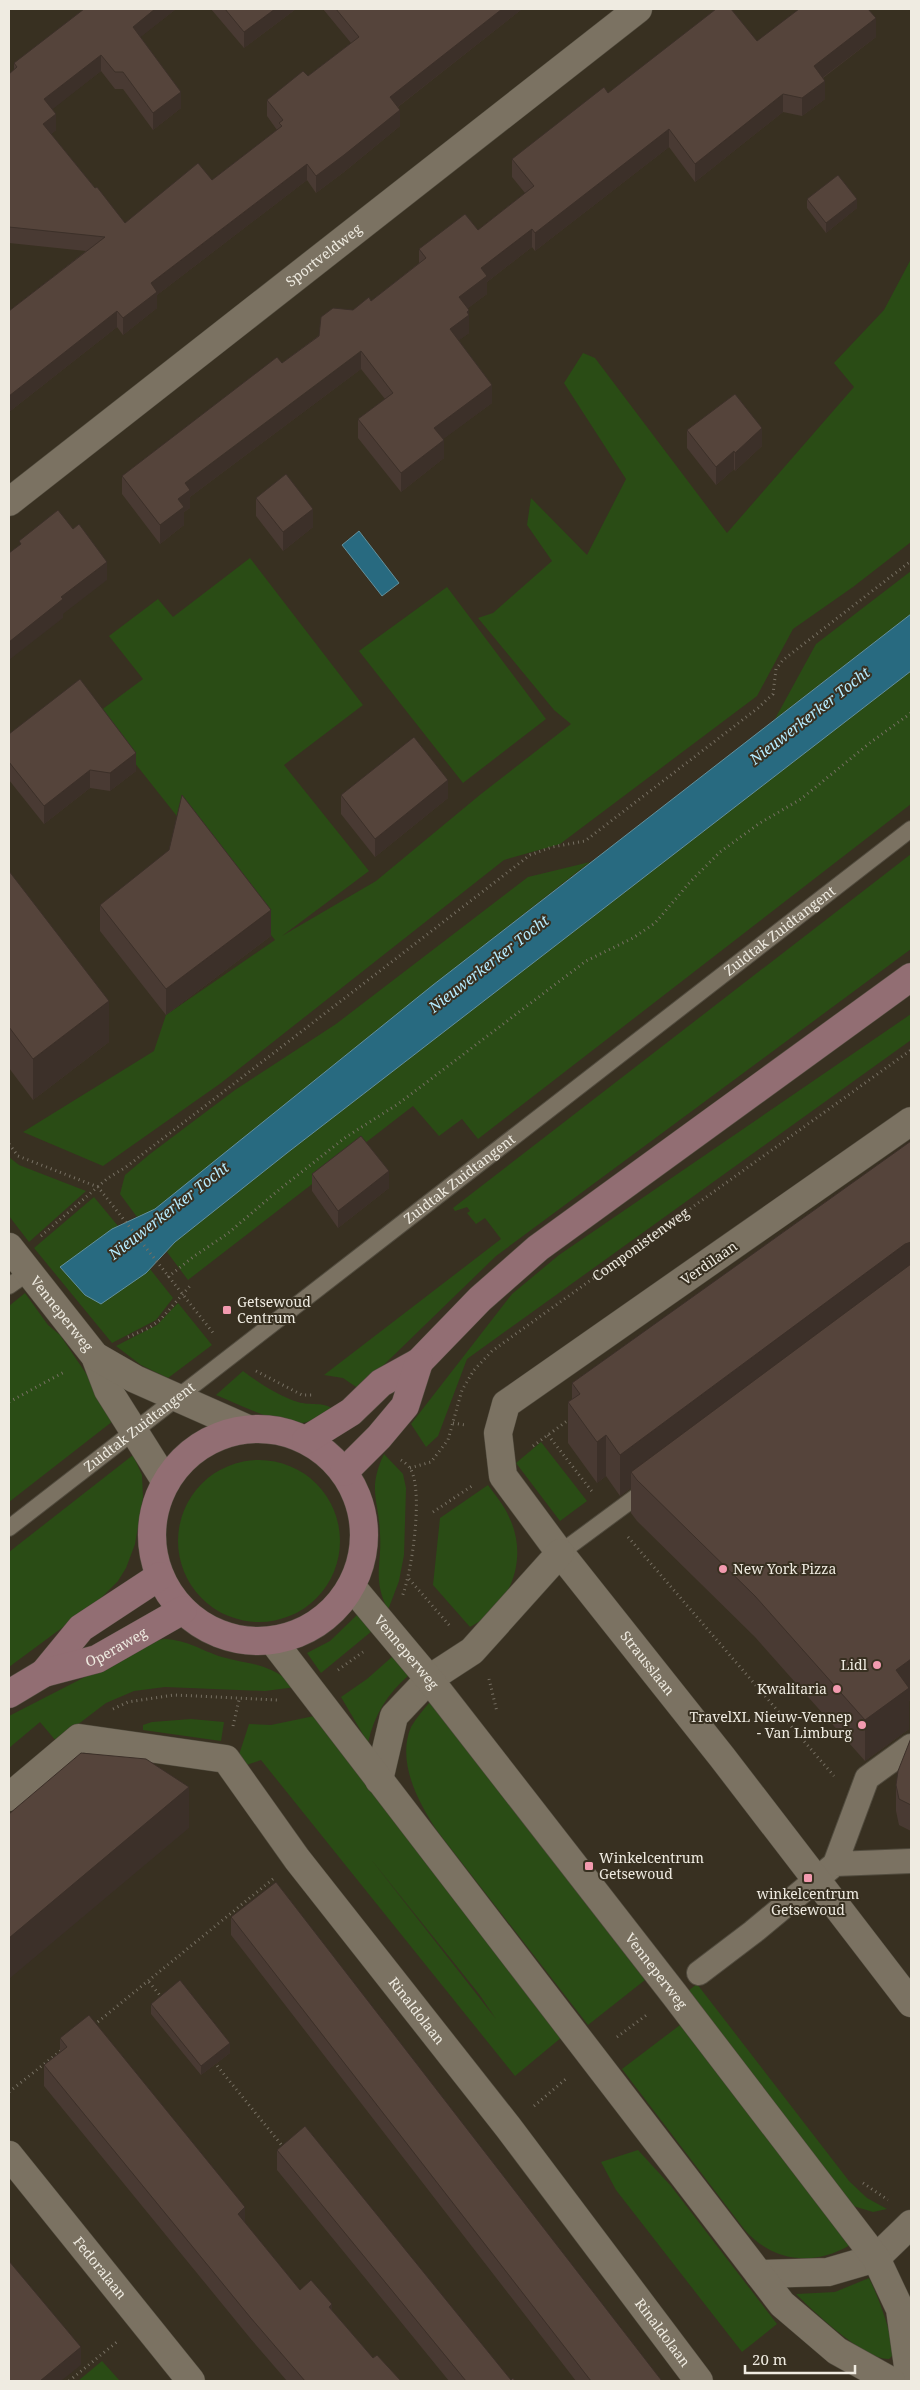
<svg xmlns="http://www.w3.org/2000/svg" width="920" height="2390" font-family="'Noto Serif',serif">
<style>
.green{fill:#2a4c15;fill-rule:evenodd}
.water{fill:#286a80;stroke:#64919d}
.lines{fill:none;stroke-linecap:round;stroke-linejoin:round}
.service-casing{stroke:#514b3e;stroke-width:18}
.pedestrian-casing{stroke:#514b3e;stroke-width:26}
.minor-casing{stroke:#514b3e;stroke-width:29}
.tertiary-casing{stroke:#514b3e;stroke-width:29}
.secondary-casing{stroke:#514b3e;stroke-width:29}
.path{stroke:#777063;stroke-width:3;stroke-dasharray:1 4;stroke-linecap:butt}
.service{stroke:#7b7262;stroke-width:16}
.pedestrian{stroke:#7b7262;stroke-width:24}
.minor{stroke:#7b7262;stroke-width:28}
.tertiary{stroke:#7b7262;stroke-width:28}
.secondary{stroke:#926e73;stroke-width:28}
.wall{fill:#493a33}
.shaded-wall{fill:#3c3029}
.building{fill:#55443b;stroke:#3c3029}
.poi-dot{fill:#f29aaf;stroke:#383021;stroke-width:2}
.labels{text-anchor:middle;stroke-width:4;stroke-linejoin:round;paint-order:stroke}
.street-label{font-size:14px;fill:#efebe1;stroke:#383021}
.poi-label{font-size:14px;fill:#efebe1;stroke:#383021;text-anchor:start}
.water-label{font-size:15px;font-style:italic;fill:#b5ebff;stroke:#383021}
</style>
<rect width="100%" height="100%" fill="#383021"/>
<path class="green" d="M911 259V542L853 587 793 629 757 696 560 844 504 860 221 1083 103 1166 23 1132 154 1051 166 1015 275 940 96 714 143 679 109 636 158 599 173 617 250 558 363 705 284 765 369 871 282 936 376 881 481 794 571 724 554 710 478 618 493 613 552 561 527 525 531 498 587 555 626 479 564 383 583 353 595 358 727 533 854 387 834 363 884 310Z
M911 571V614L775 719 816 644Z
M447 587 546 719 463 783 359 651Z
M911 671V804L478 1139 462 1119 439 1136 413 1106 188 1280 167 1252 175 1242 287 1153Z
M911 854V949L496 1256 359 1389 343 1378 324 1375 501 1239 485 1218 476 1224 467 1213 470 1211 467 1207 455 1211 453 1208Z
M590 862 433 985 155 1209 137 1217 120 1194 125 1175 150 1154 235 1090 336 1024 528 877Z
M911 1014V1040L467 1359 438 1436 426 1447 411 1424 512 1294 559 1255Z
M9 1157 19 1165 86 1191 29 1242 9 1216Z
M94 1197 118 1226 60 1268 101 1304 150 1269 173 1298 156 1320 112 1343 34 1248Z
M25 1293 48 1325 60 1335 85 1372 113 1421 9 1502V1306Z
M178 1303 212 1345 168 1378 141 1365 116 1346 157 1325Z
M243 1371C259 1383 279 1396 298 1402 311 1406 323 1401 335 1410 325 1415 314 1421 302 1423 278 1425 239 1404 216 1395Z
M541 1442 587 1501 560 1521 516 1463Z
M384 1454 403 1474 406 1488 404 1555 399 1581 388 1610C372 1578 382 1566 380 1534 379 1500 367 1490 384 1454Z
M133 1455 142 1475 143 1497 135 1544 126 1568 118 1581 97 1602 9 1667V1552Z
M178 1541a81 81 0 1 1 162 0a81 81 0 1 1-162 0Z
M488 1485C495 1495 504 1505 509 1517 525 1549 517 1587 492 1612 486 1618 477 1623 470 1627L433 1585 440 1518Z
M358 1614 372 1631 321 1673 307 1653 330 1641Z
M164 1639C188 1640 200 1650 222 1657 255 1666 268 1662 296 1687L265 1691 165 1687 134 1691 106 1703 56 1741 40 1722 9 1748V1716L155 1641Z
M393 1656 409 1675C388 1693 374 1715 368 1743L341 1697 367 1679Z
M430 1702 645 1980 588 2025 438 1832C419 1804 396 1762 411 1727 416 1718 423 1710 430 1702Z
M319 1715 562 2037 515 2076 261 1760 241 1767 237 1761 249 1724 271 1725ZM370 1858 479 1994 496 2019Z
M191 1719 224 1722 221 1741 143 1730V1725L152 1722Z
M697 1984 849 2181 867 2198 887 2209 873 2212 850 2205 684 1994Z
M680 2025 850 2245C813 2267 772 2262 744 2229L622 2069Z
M638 2150 671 2186 777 2324 742 2352 616 2190 601 2162Z
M869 2278C881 2303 889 2327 894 2354L889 2359C865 2360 813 2311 796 2294L835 2292Z
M102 2361 120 2381H78Z"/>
<path class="water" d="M359 531 399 583 382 596 342 545Z
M911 614V671L287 1153 175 1242 146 1273 101 1304 85 1295 60 1267 112 1229 155 1209 433 985Z"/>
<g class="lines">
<defs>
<g id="service">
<path d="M9 1286 29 1272"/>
<path id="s2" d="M9 1528 911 829"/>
<path d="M560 1553 648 1488"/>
</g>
<path id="pedestrian" d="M835 1864 911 1861
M699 1973 753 1932 835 1864 867 1778 911 1746"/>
<g id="minor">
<path id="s3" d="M9 502 638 9"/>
<path id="s4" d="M911 1121 506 1404 498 1433 503 1476 560 1553 722 1757 911 2003"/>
<path d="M379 1780 394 1716 429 1679 472 1651 560 1553"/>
<path id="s5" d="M9 1797 79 1738 226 1759 297 1859 508 2127 699 2381"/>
<path id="s6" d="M9 2155 191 2381"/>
<path d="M759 2274 828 2272 876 2258 911 2224"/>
</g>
<g id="tertiary">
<path id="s7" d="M9 1247 95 1356 108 1390 166 1482"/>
<path d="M95 1356 135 1379 248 1429"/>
<path id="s8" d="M352 1587 429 1679 674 1994 876 2258 900 2309 910 2381"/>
<path d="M273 1641 782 2304 837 2351 891 2381"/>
</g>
<g id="secondary">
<circle cx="258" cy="1535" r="106"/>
<path d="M306 1440 351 1412 381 1383 419 1362 480 1299 538 1248 911 977"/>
<path d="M344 1472 379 1437 405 1406 419 1362"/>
<path d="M44 1673 81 1628 160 1576"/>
<path id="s9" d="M9 1694 44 1673 97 1659 183 1610"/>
</g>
</defs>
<use href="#service" class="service-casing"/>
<use href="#pedestrian" class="pedestrian-casing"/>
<use href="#minor" class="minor-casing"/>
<use href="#tertiary" class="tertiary-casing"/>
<use href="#secondary" class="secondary-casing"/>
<g class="path">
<path d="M9 1144 18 1156 98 1187 214 1334"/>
<path d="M41 1236 108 1178 126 1167 530 855 552 847 585 841 758 708 773 694 776 669 783 660 911 561"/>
<path d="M168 1277 193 1257 227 1234 280 1189 346 1137 398 1104 586 961 633 938 655 923 691 881 720 852 760 823 801 799 871 742 911 713"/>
<path d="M128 1337 149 1328 161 1319 190 1286"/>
<path d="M256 1371 302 1395H314"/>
<path d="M9 1402 66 1371"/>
<path d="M453 1423 465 1425"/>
<path d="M548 1435 594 1494"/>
<path d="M533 1446 571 1418"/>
<path d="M401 1460C404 1462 408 1465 410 1468 424 1490 412 1572 402 1597"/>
<path id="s1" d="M410 1468 431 1462 448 1440 462 1390 474 1370 492 1351 911 1050"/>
<path d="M433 1512 472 1486"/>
<path d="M628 1537 834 1776"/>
<path d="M409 1579 450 1626"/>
<path d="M338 1670 363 1652"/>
<path d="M489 1679 497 1712"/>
<path d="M113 1709 128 1702 174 1695 277 1700"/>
<path d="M233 1726 239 1700"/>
<path d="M149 1982 163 1999"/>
<path d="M94 2025 273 1879"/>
<path d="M617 2037 648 2014"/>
<path d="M214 2062 284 2148"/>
<path d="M9 2092 63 2049"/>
<path d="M534 2106 567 2078"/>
<path d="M863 2183 888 2200"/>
<path d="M69 2381 118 2341"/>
</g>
<use href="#service" class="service"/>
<use href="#pedestrian" class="pedestrian"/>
<use href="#minor" class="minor"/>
<use href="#tertiary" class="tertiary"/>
<use href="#secondary" class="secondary"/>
</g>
<path class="wall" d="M176 9 140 37 181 108 153 130 123 89H115L101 71 52 109 56 130 51 134 95 188 125 223 212 180 277 130 267 116V100L308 76 351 43 323 9H522L398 107 400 126 344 172 316 193 307 180 157 295V308L123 335 117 327 9 412V311L86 251 9 243V74L14 70V63Z
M211 9H296L244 48Z
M876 37 823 78 825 99 802 116 783 112 695 182 669 147 535 251 532 247 487 282V294L468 308 469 328V333L459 340 492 403 443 439 444 458 401 492 358 438V419L385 399 361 369 190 497V508L184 512V525L160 544 122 494V476L282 363 353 310 371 301 419 263V249L478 230 525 193 512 177V159L608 93 757 41Z
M807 199 857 208 826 233 807 208Z
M687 430 762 446 735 471 734 469 716 485 687 448Z
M256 498 313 527 283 551 256 516Z
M9 734 136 771 110 791 90 788 44 824 9 780Z
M341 795 448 798 375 857 341 814Z
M9 871 109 1042 33 1100 9 1068Z
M100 905 271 936 166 1015 100 931Z
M911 1141V1700L909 1701V1729L865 1761 755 1637 637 1521 631 1513V1488L620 1496 606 1476 597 1483 568 1443V1402L572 1399V1383Z
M312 1174 389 1188 338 1228 312 1191Z
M911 1738V1831L899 1825 896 1811V1785Z
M231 1917 662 2381H576L231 1935Z
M151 2004 230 2053 201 2075 151 2014Z
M60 2038 245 2223 300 2290 332 2311 373 2358 401 2381H287L250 2338 44 2086V2065L60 2052Z
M277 2150 511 2380 515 2381H449L277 2170Z"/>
<path class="shaded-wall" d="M155 9H176L133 43V27Z
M275 9H296L244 48V32Z
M502 9H522L390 113V97Z
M876 18V37L814 84V66Z
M101 55V71L44 116V99Z
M825 81V99L802 116V98Z
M181 92V108L153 130V113Z
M783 94V112L695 182V164Z
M400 110V126L344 172 316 193V176Z
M56 114V130L43 140V124Z
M669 129V147L535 251V233Z
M307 164V180L157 295V308L123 335V318L151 283Z
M857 199V208L826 233V223Z
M532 229V247L487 282V294L459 315V297L481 268Z
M469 310V333L450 347V329Z
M117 311V327L9 412V396Z
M361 351V369L190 497V508L184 512V525L160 544V525L185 483Z
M492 385V403L434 446V428Z
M762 428V446L735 471V453Z
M444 440V458L401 492V473Z
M734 451V469L716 485V467Z
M313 509V527L283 551V532Z
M107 562V580L63 614V618L9 660V642L61 597Z
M136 753V771L110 791V773Z
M90 770V788L44 824V806Z
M448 780V798L375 857V839Z
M271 910V936L166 1015V989Z
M109 1001V1042L33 1100V1059Z
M389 1171V1188L338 1228V1211Z
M910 1242V1283L631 1472V1488L620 1496V1455L905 1244Z
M606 1435V1476L597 1483V1442Z
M911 1659V1700L909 1701V1729L865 1761V1720L896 1670Z
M189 1787V1828L9 1979V1938Z
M230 2043V2053L201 2075V2066Z
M245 2207V2228L238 2214Z
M332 2304V2324L329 2307Z
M81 2347V2365L61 2381H40Z"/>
<path class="building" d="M84 9H155L133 27 181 92 153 113 123 72H115L101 55 44 99 56 114 43 124 95 188 97 187 125 223 198 163 212 180 282 126 279 123 283 120 267 100 303 71 308 76 359 37 336 9H502L390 97 400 110 344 155 316 176 307 164 151 283 157 292 123 318 117 311 9 396V311L105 237 9 227V74L17 67 14 63Z
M225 9H275L244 32Z
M716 9H731L757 41 799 9H868L876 18 814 66 825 81 802 98 783 94 695 164 669 129 535 233 532 229 481 268 487 276 459 297 469 310 467 312 469 315 450 329 492 385 434 428 444 440 401 473 358 419 393 393 361 351 185 483 190 490 178 499 184 507 160 525 122 476 277 357 282 363 319 336 321 317 333 308 353 310 369 297 371 301 426 258 419 249 465 214 478 230 534 186 512 159 604 87 608 93Z
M838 175 857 199 826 223 807 199Z
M735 394 762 428 735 453 734 451 716 467 687 430Z
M286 474 313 509 283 532 256 498Z
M58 510 73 529 79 524 107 562 61 597 63 599 9 642V553L21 544 19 541Z
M80 679 136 753 110 773 90 770 44 806 9 762V734Z
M414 737 448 780 375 839 341 795Z
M182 795 271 910 166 989 100 905 169 850Z
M9 871 109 1001 33 1059 9 1027Z
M361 1136 389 1171 338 1211 312 1174Z
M911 1141V1242L905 1244 620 1455 606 1435 597 1442 568 1402 580 1394 572 1383Z
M911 1264V1659L896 1670 909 1688 865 1720 755 1596 637 1480 631 1472Z
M911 1738V1805L899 1799 896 1785 898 1771Z
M81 1753 146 1759 189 1787 9 1938V1814Z
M276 1882 662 2381H591L231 1917Z
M180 1980 230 2043 201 2066 151 2004Z
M89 2015 245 2207 238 2214 300 2290 311 2280 332 2304 329 2307 373 2358 377 2355 401 2381H305L250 2317 44 2065 67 2047 60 2038Z
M305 2126 511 2380 513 2378 515 2381H466L277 2150Z
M9 2261 81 2347 40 2381H9Z"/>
<g class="poi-dot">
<rect x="222" y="1305" width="10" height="10" rx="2.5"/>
<circle cx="723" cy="1569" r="5"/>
<circle cx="877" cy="1665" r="5"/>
<circle cx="837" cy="1689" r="5"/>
<circle cx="862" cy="1725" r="5"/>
<rect x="584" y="1861" width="10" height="10" rx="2.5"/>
<rect x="803" y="1873" width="10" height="10" rx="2.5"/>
</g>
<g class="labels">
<g class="street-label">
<text dy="5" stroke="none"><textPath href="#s3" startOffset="400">Sportveldweg</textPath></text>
<text dy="5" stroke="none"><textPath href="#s2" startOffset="975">Zuidtak Zuidtangent</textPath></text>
<text dy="5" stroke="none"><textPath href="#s2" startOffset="570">Zuidtak Zuidtangent</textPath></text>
<text dy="5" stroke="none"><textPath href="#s1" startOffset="334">Componistenweg</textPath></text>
<text transform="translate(709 1263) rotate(-35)" y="5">Verdilaan</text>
<text dy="5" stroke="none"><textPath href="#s7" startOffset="85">Venneperweg</textPath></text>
<text dy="5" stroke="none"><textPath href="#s2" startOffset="165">Zuidtak Zuidtangent</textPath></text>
<text dy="5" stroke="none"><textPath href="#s9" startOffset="118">Operaweg</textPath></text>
<text dy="5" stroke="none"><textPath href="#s8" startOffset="85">Venneperweg</textPath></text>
<text dy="5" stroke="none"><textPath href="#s4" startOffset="804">Strausslaan</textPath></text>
<text dy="5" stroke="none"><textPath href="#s8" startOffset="490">Venneperweg</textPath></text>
<text dy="5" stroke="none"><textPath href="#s5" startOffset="556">Rinaldolaan</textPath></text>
<text dy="5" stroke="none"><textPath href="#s6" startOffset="145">Fedoralaan</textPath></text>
<text dy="5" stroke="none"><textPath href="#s5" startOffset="961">Rinaldolaan</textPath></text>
</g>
<g class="poi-label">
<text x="237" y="1307">Getsewoud<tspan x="237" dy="16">Centrum</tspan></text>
<text x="733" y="1574">New York Pizza</text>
<text x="867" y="1670" text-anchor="end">Lidl</text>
<text x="827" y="1694" text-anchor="end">Kwalitaria</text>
<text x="852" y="1722" text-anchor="end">TravelXL Nieuw-Vennep<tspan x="852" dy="16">- Van Limburg</tspan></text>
<text x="599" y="1863">Winkelcentrum<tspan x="599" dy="16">Getsewoud</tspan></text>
<text x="808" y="1899" text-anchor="middle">winkelcentrum<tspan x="808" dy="16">Getsewoud</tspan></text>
</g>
<g class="water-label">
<text transform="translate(810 716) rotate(-38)" y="5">Nieuwerkerker Tocht</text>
<text transform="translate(489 964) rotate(-38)" y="5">Nieuwerkerker Tocht</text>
<text transform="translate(169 1211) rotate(-38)" y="5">Nieuwerkerker Tocht</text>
</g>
</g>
<rect width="920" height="2390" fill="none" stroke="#efebe1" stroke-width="20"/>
<path d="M745 2365v8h110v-8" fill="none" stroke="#efebe1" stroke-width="2.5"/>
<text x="752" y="2365" font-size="15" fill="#efebe1" stroke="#383021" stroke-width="4" paint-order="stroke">20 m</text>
</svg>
